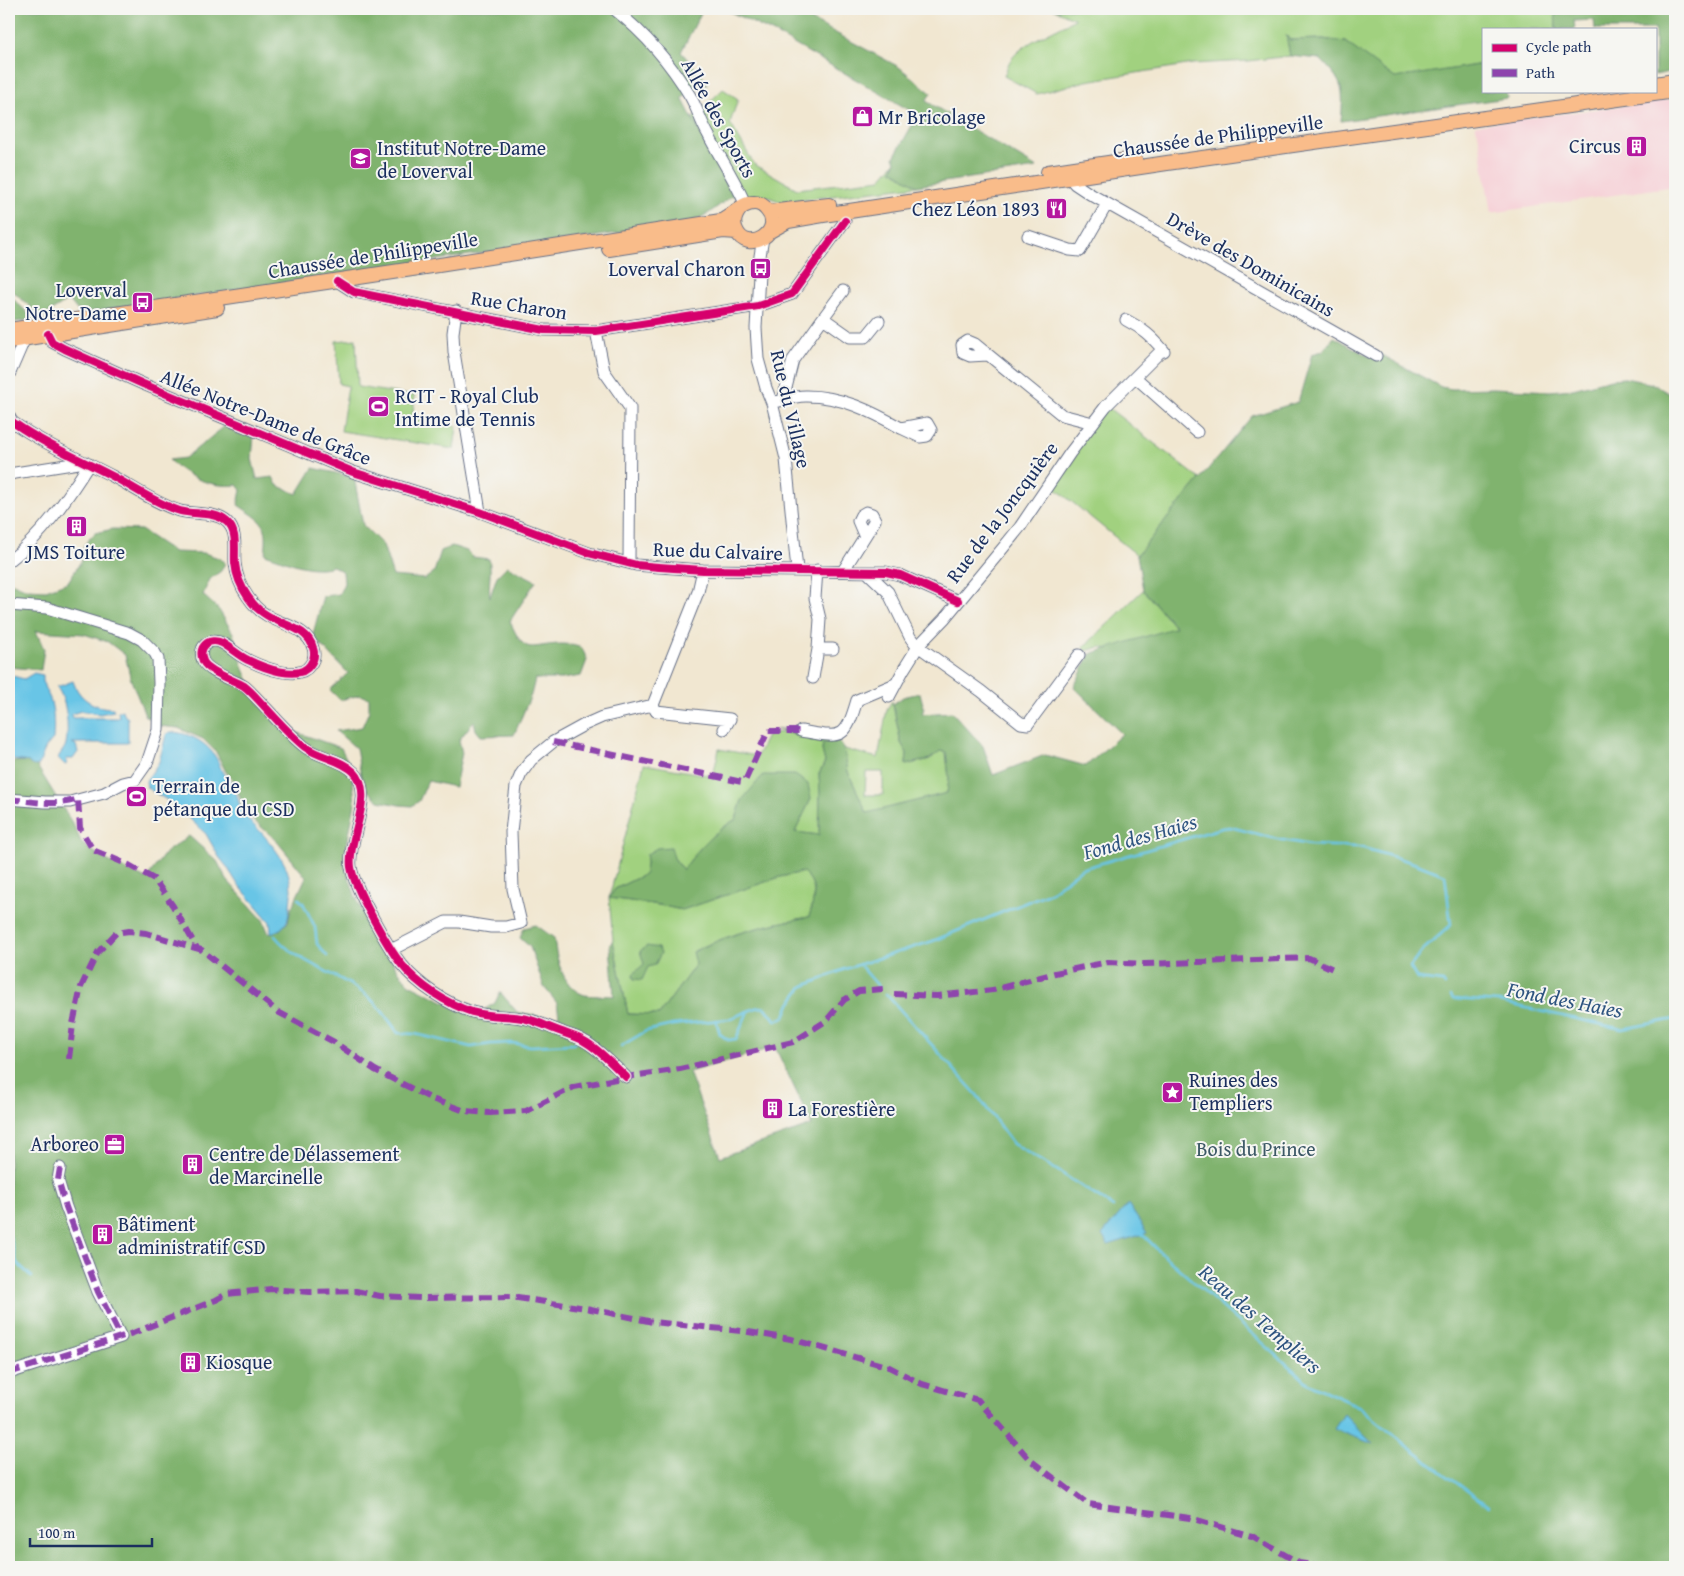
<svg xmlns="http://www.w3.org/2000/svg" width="1684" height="1576" font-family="'Gentium Book Plus',serif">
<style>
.built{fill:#f6cfd6}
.green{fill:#a1d17f;stroke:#5e806e;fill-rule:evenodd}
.forest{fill:#80b36e;stroke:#4e7166;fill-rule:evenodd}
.water{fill:#68c5e6;stroke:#427aa2}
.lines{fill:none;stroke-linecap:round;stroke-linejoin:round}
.stream{stroke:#68c5e6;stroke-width:2.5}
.minor-casing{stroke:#666f86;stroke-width:13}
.major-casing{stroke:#666f86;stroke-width:16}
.minor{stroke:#fff;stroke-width:11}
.major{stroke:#f9bc8a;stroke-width:14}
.quiet{stroke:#8e44ad;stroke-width:6;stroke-dasharray:12 6;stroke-linecap:butt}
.cycleway-casing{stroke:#f6f6f2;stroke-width:11}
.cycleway{stroke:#d6006c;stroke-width:8}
.labels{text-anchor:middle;stroke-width:4;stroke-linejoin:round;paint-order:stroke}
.poi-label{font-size:20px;fill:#1b2f5e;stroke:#f6f6f2;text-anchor:start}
.street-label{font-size:20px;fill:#1b2f5e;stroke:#f6f6f2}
.park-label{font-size:20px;fill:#3c5866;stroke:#f6f6f2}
.water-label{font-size:21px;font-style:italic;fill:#2e5480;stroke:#f6f6f2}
</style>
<rect width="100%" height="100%" fill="#f6f6f2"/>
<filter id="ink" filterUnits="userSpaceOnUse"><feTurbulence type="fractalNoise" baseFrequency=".02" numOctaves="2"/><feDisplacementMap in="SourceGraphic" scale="10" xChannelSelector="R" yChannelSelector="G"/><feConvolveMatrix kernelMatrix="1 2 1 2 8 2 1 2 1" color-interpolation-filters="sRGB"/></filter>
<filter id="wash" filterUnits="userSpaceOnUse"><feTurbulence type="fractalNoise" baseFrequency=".0096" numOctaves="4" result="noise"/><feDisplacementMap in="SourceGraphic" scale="20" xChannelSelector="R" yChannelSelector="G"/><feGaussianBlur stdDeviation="1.12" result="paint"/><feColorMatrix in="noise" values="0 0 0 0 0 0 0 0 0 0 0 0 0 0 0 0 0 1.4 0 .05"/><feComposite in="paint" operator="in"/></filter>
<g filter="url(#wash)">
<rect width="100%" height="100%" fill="#f1e7d1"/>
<path class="built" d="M1675 99V186L1491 213 1478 133 1475 125Z"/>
<path class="green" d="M1054 9H1555L1556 29H1483V64L1395 79 1345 42 1323 39 1290 40 1287 37 1290 56 1248 61 1193 64 1086 81 1037 94 1004 76C1006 71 1008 63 1012 58 1026 41 1056 30 1075 19Z
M723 89 738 99 730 123 754 164 797 189 881 179 896 161 892 170 917 186 782 202 768 197 732 196 693 118Z
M356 339 358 387 415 396 412 419 457 426 454 449 341 431 348 386 339 384 336 341Z
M1106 406 1200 479 1137 555 1050 484Z
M1143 590 1176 628 1108 649 1100 647 1086 651 1083 648Z
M892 701 901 743 907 753 906 765 930 759 940 751 946 752 949 778 947 793 867 814 848 772 844 749 878 758 887 709ZM866 772H883V795H865Z
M769 732 791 733 823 744 822 750 825 762 819 774 820 792 819 835 795 832 811 799 742 800 736 819C710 835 701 846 683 870L674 858 647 855 645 874 615 889 610 898 659 905 682 910 780 877 803 872C819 885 814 900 809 917 769 924 730 933 694 951L696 964 659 1015 628 1014 613 941 609 898 644 764 713 776 719 749 757 756Z"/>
<path class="forest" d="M9 9H703L681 52 703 77 707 84 682 98 732 196 709 213 692 222 87 312 77 310 69 300 42 317 9 288Z
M724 9H791L899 67 931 93 926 101 1037 168 917 186 892 170 896 161 894 157 918 115 776 34Z
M1555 9H1675V71L1655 75V29H1595L1594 20 1574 21 1575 29H1556Z
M1286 35 1290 40 1323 39 1345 42 1395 78 1483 64V91H1506L1507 98 1341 121C1344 88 1344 83 1320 59L1290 56Z
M9 295 34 319 9 323Z
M1334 337 1370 357 1384 356 1441 387 1452 389 1493 388 1550 391 1573 389 1611 379 1625 378 1653 384 1675 397V1567H9V762L34 761 74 826 82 844 106 860 146 879 166 852 189 836 217 861 227 880 263 920 269 934 277 932 288 922 291 909 306 877 275 839 251 818 243 807 235 782 226 772 216 752 203 739 178 728 159 726 153 719 146 717 131 680 125 655 108 642 84 634 36 631 44 649 41 670 9 667V582H11L27 589 46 590 68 582 83 558 84 545 95 533 113 529 141 530 174 552 204 553 219 558 225 563 221 571 210 579 203 595 219 610 233 633 243 667 259 703 290 730 341 748 352 770 355 803 347 844 346 868 355 895 360 906 399 972 409 984 443 1001 480 1012 495 1003 500 992 517 1012 548 1018 559 1016 557 1003 544 987 530 947 520 938 524 928 536 925 554 938C556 957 562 986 582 994 588 997 606 995 614 996L610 945 613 941 628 1014 659 1015 696 964 693 952C730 933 769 924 809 917 814 899 819 885 803 872L780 877 682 910 659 905 609 898 615 889 645 874 647 854 657 848 671 847 674 858 683 870C701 846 710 835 736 819L742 800 763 775H795L808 784 811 799 795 832 819 835 820 793 819 774 825 762 822 750 823 744 776 729 832 731 844 749 848 772 867 813 947 793 949 778 946 752 940 751 930 759 906 765 907 753 901 743 893 704 903 697 920 693 924 708 922 714 952 712 983 746 993 775 1045 755 1086 766 1122 734 1074 687 1090 654 1176 627 1143 590 1137 555 1252 416 1298 402 1312 354 1323 351ZM775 1047 812 1125 720 1157 689 1072Z
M225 426 254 435 252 459 257 479 273 477 277 485 297 494 313 468 354 477 363 525 383 545 393 576 425 579 434 572 441 551 452 546 467 551 473 557 489 559C492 571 488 584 490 597L497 576 507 566 536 581 510 621C526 659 530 644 563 644 569 644 576 646 582 648L587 660 581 676 562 679H535L531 695 514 735 481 736 476 730 474 721 459 740 462 753 455 787 428 781 419 801 412 806 399 805 379 801 367 790 361 775 356 748 336 731 362 727 369 711V698L360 695 340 700 330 690 348 673 325 649 312 638 323 596 339 594 344 583 343 572 333 566C310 573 287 561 265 554 269 522 263 522 238 505L241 490 237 485C212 488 186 477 169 460L185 458Z
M647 946 658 948 661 953 655 965 648 967 642 980 634 979 633 974 644 964 640 951Z"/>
<path class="water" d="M34 673 43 675C42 689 48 691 51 702 54 714 54 727 53 739 44 748 43 754 39 765L34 766 30 764 29 762 9 759V675L24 679Z
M73 681C79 699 94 708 113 708L114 711 100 714 81 711 72 714 73 718H118L119 717 118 712 122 710 125 716 128 718V743H72L76 745 78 752 73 759H66L67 764 65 765 58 758C60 753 65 749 66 744 69 728 67 701 57 687Z
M169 732C187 732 205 741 215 756 219 762 220 768 223 773 226 778 230 781 233 786 238 794 238 805 244 814 248 821 254 825 260 831 281 855 295 872 290 905 288 921 288 925 274 933H271L270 922 237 883 227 867 219 857 206 834 189 818 181 814 172 803 147 788 146 781 159 762 166 735Z
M1128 1204 1147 1233 1108 1245 1102 1235Z
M1344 1414 1373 1444 1334 1429Z"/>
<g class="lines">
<path class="stream" d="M299 899 303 903 315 927 317 944 327 956
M275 936C296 962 332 971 359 990 376 1001 387 1017 398 1033L415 1034 471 1047 491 1044 512 1043 530 1046 573 1044 576 1041
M859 964 879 987
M886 994 977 1095 1013 1144 1055 1169 1113 1207
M1451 996 1453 999 1499 1002 1622 1029 1675 1019
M716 1020 720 1034 728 1040 736 1039 748 1011
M621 1046 646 1031 673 1025 729 1019 748 1011 759 1007 766 1008 776 1021 785 1016 790 1004 802 987 845 969 933 941 1051 892 1081 869 1222 828 1230 827 1277 839 1310 845 1360 847 1411 862 1445 875 1451 925 1422 951 1410 967 1417 979 1443 982 1445 985
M1141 1233 1161 1253 1308 1383 1360 1407 1408 1447 1488 1506
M9 1234 17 1263 32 1277"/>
</g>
</g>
<g filter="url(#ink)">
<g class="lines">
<defs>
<path id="minor" d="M614 9C644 33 670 62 690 96 697 108 701 122 708 134 719 156 733 177 743 199L748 204
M1070 178 1075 184 1090 194 1376 356
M1028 236 1070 250 1080 251 1107 204
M763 238 760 256 756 328 758 359 766 388 772 403 786 459 797 570
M337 281 354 292 544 330 596 331 758 306 792 294 845 221
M456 311 453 333 454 352 480 512
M823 318 843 291
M596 331 604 371 630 408 629 563
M48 334 52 342 65 349 143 384 353 472 480 512 589 553 636 565 659 567 703 570 886 572 900 575 958 601
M987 355 970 356 963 353 962 345 968 341 975 344 1062 415 1093 423
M9 375 25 338
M1135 377 1197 432
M783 400 793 360 823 318 850 337H866L879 321
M772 403C783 400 795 396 806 396 841 396 871 411 901 428L927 423 931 430 927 436 920 437 901 428
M9 416C12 422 12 422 17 425 47 446 82 460 114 477 134 488 159 505 180 511 195 515 215 511 227 522 238 532 234 549 235 563 236 574 241 587 248 597 252 603 258 610 265 614 280 625 308 627 313 648 315 654 314 660 310 665 299 682 262 667 248 660 239 656 231 648 222 643 209 637 197 647 203 661 208 672 234 680 244 686 252 692 259 701 266 708 278 721 291 736 305 747 320 758 341 759 354 772 376 794 347 839 351 867 354 887 388 948 402 965 418 985 447 1004 472 1012 490 1017 509 1015 527 1019 539 1022 550 1028 562 1032 569 1035 578 1037 584 1041 599 1049 614 1066 626 1077
M9 474 85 462
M9 561C42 536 67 499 89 464
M843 571 875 520 872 514 866 512 861 515 858 521 864 535
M867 572 888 592 910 637 915 644 981 691 1021 723 1028 724 1079 655
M9 605 47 608 129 633 142 640 155 653 158 659 159 683 158 730 147 763 135 780 123 783 104 793 70 802H45L9 799
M818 649H833
M813 678 818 649 820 619 815 598 817 570
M889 697 904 669 919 645 944 619 1003 548 1020 527 1070 453 1106 406 1160 352 1164 351C1152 337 1142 328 1126 320
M653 705 656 711 730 719 724 729
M801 731C842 738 845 741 857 700L895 684
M391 950 446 922H459L491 927H506L521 923 513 889 511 832 516 786 521 774 531 760 553 742 584 725 602 717 653 705 698 592 703 570
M9 1373 121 1337 98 1292 66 1207 58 1180 60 1168"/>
<path id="major" d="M1655 84 1675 81
M1048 172 1135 159
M769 212 829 205
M770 231 788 221 823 215 1167 163 1675 91
M609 249 723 231 737 232
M9 330C246 294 484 259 721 221 732 217 741 203 754 203 759 203 764 206 767 210 786 231 747 256 736 230 732 222 735 215 740 209
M9 341 217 308"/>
</defs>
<use href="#minor" class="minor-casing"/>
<use href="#major" class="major-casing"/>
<use href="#minor" class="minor"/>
<use href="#major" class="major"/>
<path class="quiet" d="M553 742 742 782 745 781 768 731H801
M9 799C30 801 57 807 78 799L80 828 93 850 129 865 154 879 173 906 197 948
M894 994 937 996 993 990 1055 973 1108 962 1144 964 1309 958 1333 969
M69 1059 73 1024 81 987 98 952 116 933 129 931 146 933 202 950 278 1012 334 1042 375 1070 432 1099 465 1111 490 1113 526 1111 574 1087 626 1077 680 1069 793 1042 826 1021 844 1000 859 991 883 989
M60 1168 58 1180 66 1207 98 1292 121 1337
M9 1373 133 1333 216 1300 227 1294 271 1289 309 1292 356 1291 380 1296 420 1298 511 1297 586 1308 653 1322 742 1331 791 1339 889 1367 922 1384 978 1400 1030 1460 1088 1504 1190 1518 1252 1536 1299 1563 1326 1567"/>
<defs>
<path id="cycleway" d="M337 281 354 292 544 330 596 331 758 306 792 294 845 221
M48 334 52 342 65 349 143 384 353 472 480 512 589 553 636 565 659 567 703 570 886 572 900 575 958 601
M9 416C12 422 12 422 17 425 47 446 82 460 114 477 134 488 159 505 180 511 195 515 215 511 227 522 238 532 234 549 235 563 236 574 241 587 248 597 252 603 258 610 265 614 280 625 308 627 313 648 315 654 314 660 310 665 299 682 262 667 248 660 239 656 231 648 222 643 209 637 197 647 203 661 208 672 234 680 244 686 252 692 259 701 266 708 278 721 291 736 305 747 320 758 341 759 354 772 376 794 347 839 351 867 354 887 388 948 402 965 418 985 447 1004 472 1012 490 1017 509 1015 527 1019 539 1022 550 1028 562 1032 569 1035 578 1037 584 1041 599 1049 614 1066 626 1077"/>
</defs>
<use href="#cycleway" class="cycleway-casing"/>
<use href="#cycleway" class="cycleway"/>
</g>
</g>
<defs>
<symbol id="shop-square" viewBox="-11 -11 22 22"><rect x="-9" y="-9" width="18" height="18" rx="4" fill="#b5179e" stroke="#f6f6f2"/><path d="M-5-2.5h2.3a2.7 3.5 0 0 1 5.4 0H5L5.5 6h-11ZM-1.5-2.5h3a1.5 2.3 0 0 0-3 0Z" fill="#fff"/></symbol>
<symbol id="building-square" viewBox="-11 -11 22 22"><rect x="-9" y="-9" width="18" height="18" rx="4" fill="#b5179e" stroke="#f6f6f2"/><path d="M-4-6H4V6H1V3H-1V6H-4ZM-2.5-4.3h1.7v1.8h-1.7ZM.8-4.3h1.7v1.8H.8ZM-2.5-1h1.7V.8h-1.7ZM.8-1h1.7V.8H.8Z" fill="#fff"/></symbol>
<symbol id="school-square" viewBox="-11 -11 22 22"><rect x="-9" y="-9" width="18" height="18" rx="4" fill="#b5179e" stroke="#f6f6f2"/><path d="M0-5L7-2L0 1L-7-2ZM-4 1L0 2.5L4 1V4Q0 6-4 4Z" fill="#fff"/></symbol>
<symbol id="restaurant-square" viewBox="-11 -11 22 22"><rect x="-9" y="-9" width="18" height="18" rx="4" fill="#b5179e" stroke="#f6f6f2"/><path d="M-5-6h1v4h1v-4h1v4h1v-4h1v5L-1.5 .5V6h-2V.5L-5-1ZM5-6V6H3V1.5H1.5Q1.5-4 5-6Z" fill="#fff"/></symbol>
<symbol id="bus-square" viewBox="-11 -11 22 22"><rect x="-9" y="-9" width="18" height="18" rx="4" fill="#b5179e" stroke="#f6f6f2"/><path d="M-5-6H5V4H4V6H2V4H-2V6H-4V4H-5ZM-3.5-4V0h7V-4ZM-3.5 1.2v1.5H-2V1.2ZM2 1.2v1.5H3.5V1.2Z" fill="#fff"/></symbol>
<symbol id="stadium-square" viewBox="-11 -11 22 22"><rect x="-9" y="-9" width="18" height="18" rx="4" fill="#b5179e" stroke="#f6f6f2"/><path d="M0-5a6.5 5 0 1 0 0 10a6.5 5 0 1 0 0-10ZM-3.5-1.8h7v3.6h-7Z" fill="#fff"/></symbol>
<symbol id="sight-square" viewBox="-11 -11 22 22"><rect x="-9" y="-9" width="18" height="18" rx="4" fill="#b5179e" stroke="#f6f6f2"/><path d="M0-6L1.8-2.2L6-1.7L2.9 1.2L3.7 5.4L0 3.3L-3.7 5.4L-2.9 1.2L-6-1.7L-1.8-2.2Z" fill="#fff"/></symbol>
<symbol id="office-square" viewBox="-11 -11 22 22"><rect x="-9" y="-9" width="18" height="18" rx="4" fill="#b5179e" stroke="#f6f6f2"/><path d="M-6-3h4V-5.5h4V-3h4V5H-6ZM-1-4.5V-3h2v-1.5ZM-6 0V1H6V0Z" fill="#fff"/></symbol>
</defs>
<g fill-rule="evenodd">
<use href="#shop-square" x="850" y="104" width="25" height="25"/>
<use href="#building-square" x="1624" y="134" width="25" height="25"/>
<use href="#school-square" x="348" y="146" width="25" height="25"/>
<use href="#restaurant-square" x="1044" y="196" width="25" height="25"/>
<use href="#bus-square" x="748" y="256" width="25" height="25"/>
<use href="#bus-square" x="130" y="290" width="25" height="25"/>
<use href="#stadium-square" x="366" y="394" width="25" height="25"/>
<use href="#building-square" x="64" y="514" width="25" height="25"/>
<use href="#stadium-square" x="124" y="784" width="25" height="25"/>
<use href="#sight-square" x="1160" y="1080" width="25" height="25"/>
<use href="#building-square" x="760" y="1096" width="25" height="25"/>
<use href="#office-square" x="102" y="1132" width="25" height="25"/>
<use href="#building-square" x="180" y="1152" width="25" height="25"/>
<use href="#building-square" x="90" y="1222" width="25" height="25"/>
<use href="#building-square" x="178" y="1350" width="25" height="25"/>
</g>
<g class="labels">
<g class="poi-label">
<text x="878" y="124">Mr Bricolage</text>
<text x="1621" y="153" text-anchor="end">Circus</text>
<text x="377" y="155">Institut Notre-Dame<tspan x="377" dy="23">de Loverval</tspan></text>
<text x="1040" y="216" text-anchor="end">Chez Léon 1893</text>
<text x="745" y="276" text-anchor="end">Loverval Charon</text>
<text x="127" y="297" text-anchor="end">Loverval<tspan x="127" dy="23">Notre-Dame</tspan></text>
<text x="395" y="403">RCIT - Royal Club<tspan x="395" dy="23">Intime de Tennis</tspan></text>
<text x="76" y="559" text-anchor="middle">JMS Toiture</text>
<text x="153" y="793">Terrain de<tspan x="153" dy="23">pétanque du CSD</tspan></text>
<text x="1189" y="1087">Ruines des<tspan x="1189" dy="23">Templiers</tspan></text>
<text x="788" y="1116">La Forestière</text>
<text x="99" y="1151" text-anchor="end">Arboreo</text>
<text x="209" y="1161">Centre de Délassement<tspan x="209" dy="23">de Marcinelle</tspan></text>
<text x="118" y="1231">Bâtiment<tspan x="118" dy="23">administratif CSD</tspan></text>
<text x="206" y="1369">Kiosque</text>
</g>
<g class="street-label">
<text transform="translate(719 118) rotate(61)" y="7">Allée des Sports</text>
<text transform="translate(1218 136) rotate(-8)" y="7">Chaussée de Philippeville</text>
<text transform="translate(373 255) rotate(-9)" y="7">Chaussée de Philippeville</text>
<text transform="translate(1251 264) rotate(30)" y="7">Drève des Dominicains</text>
<text transform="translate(519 305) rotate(9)" y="7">Rue Charon</text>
<text transform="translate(791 409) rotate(77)" y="7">Rue du Village</text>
<text transform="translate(266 417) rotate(22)" y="7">Allée Notre-Dame de Grâce</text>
<text transform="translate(1002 512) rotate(-53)" y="7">Rue de la Joncquière</text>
<text transform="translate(718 551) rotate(2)" y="7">Rue du Calvaire</text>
</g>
<g class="park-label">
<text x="1256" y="1156">Bois du Prince</text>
</g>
<g class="water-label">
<text transform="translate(1140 837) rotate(-16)" y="7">Fond des Haies</text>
<text transform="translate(1565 1000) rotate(11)" y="7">Fond des Haies</text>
<text transform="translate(1260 1319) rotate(41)" y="7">Reau des Templiers</text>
</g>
</g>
<rect width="1684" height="1576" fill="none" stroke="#f6f6f2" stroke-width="30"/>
<rect x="1482" y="28" width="175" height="65" fill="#f6f6f2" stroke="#9ea6b7"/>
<rect x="1492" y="44" width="25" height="8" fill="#d6006c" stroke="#9ea6b7"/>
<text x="1526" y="52" font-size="15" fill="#1b2f5e">Cycle path</text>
<rect x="1492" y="69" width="25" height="8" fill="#8e44ad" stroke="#9ea6b7"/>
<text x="1526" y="78" font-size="15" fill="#1b2f5e">Path</text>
<path d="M30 1538v8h122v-8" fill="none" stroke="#1b2f5e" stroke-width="2.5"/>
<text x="38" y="1538" font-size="15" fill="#1b2f5e" stroke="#f6f6f2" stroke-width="4" paint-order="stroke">100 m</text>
</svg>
